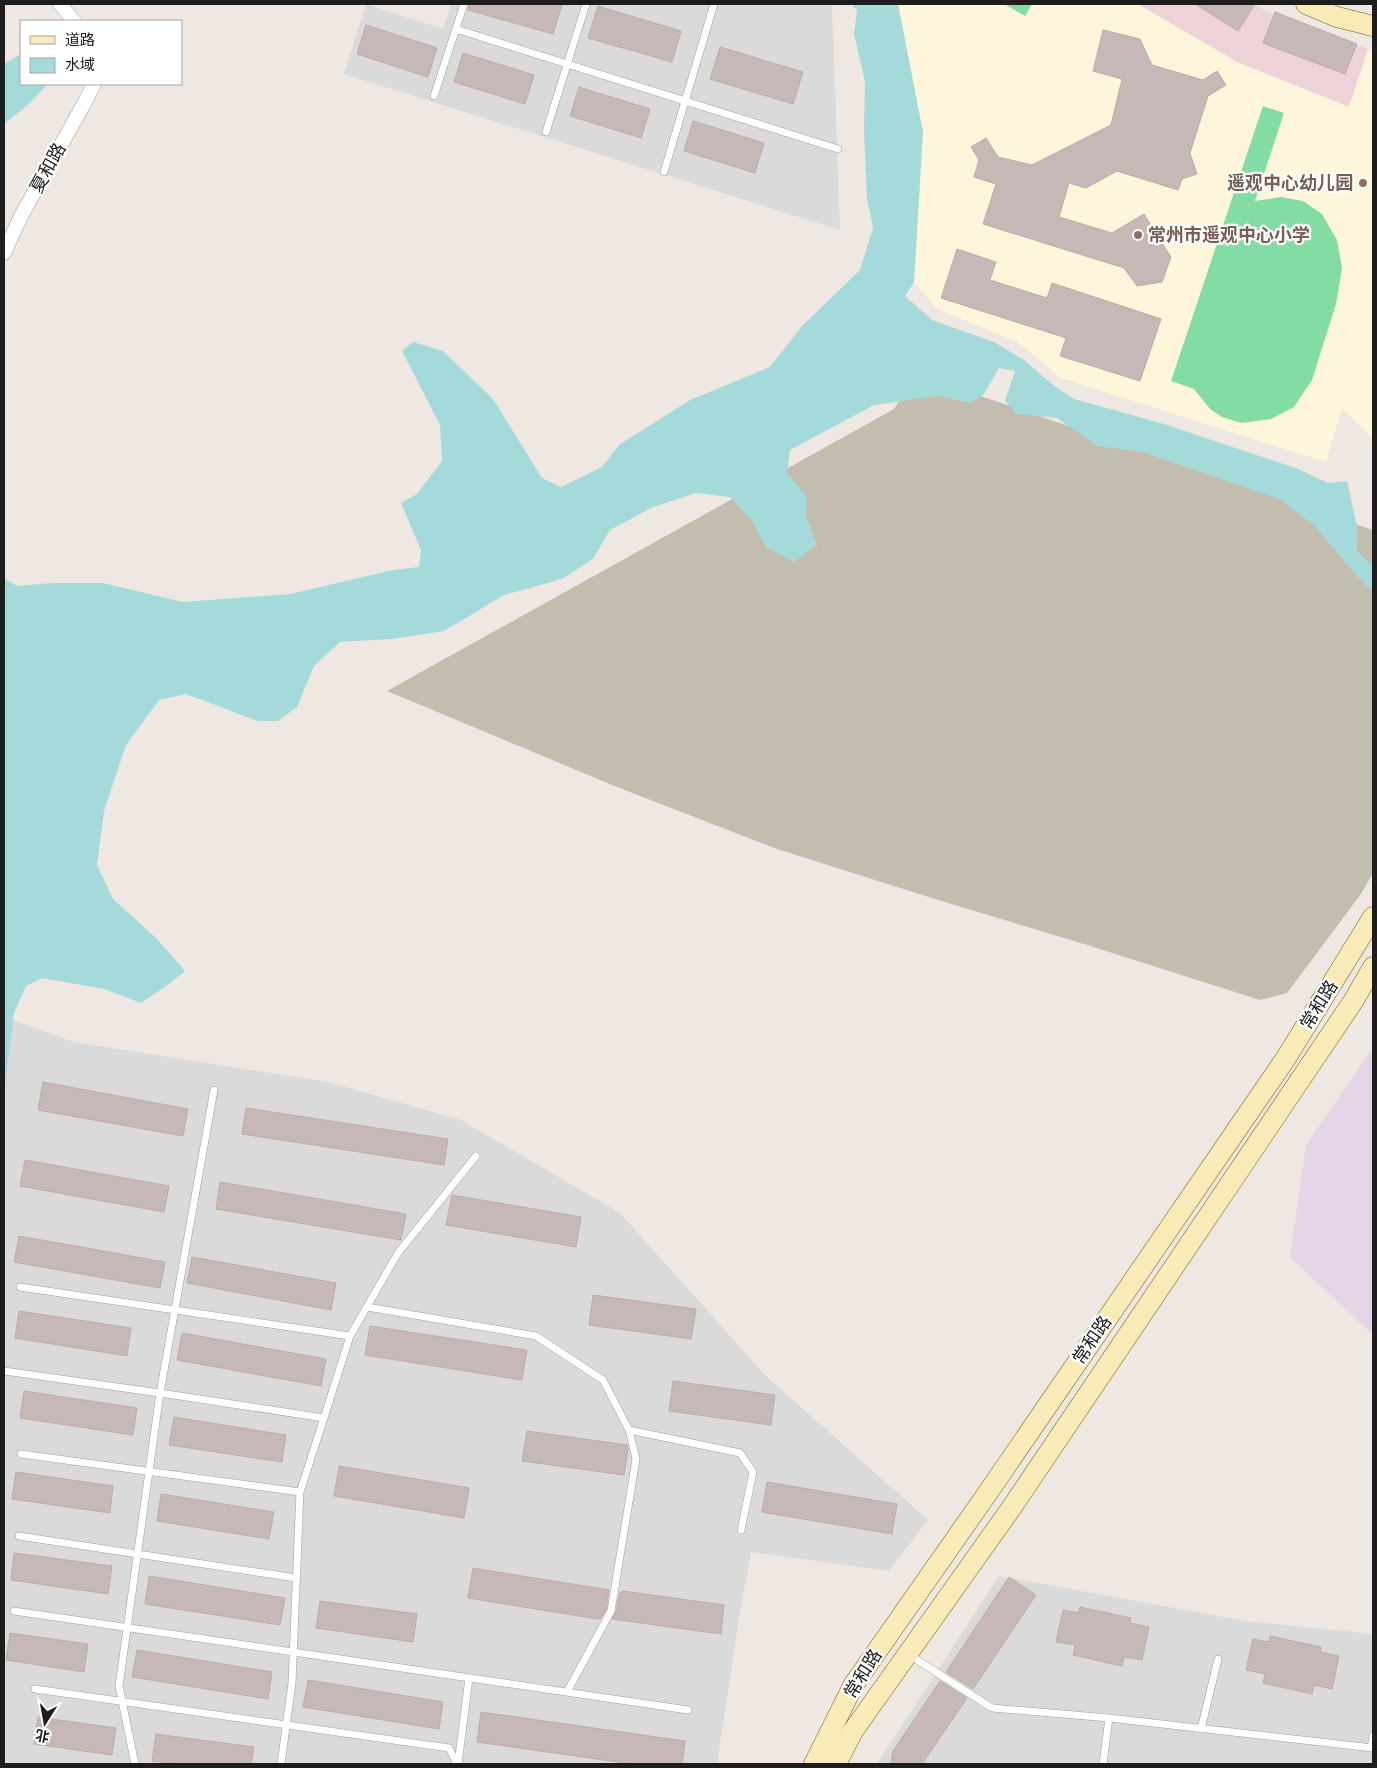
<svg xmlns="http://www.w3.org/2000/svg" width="1377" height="1768" font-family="'Fira Sans','Noto Sans SC',sans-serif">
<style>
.residential{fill:#dbdada}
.commercial{fill:#efd2d8}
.industrial{fill:#e6d5e7}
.education{fill:#fef6db}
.construction{fill:#c2bdae}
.pitch{fill:#82dca3}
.water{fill:#a4dbda}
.building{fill:#c5b8b6;stroke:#bfaaa5}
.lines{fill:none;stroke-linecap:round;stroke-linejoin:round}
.lane-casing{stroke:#9e9e9e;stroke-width:8}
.street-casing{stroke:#9e9e9e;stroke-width:15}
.secondary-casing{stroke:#706207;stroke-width:21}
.lane{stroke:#fff;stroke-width:7}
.street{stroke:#fff;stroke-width:14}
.secondary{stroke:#f8ebb7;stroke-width:20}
.education-dot{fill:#8d6e63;stroke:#fff;stroke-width:2}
.labels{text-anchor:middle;stroke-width:4.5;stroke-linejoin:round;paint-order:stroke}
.street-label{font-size:18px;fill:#1d1d1d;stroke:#fff}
.education-label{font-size:18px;font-weight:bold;fill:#785e54;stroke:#fff;text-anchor:end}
</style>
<rect width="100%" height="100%" fill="#eee7e2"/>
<path class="residential" d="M366 4 443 29 451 4H832L840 230 344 74Z
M4 1017 74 1042 328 1082 461 1120 620 1213 766 1376 928 1520 889 1571 751 1552 739 1619 717 1764H4Z
M999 1576 1245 1621 1373 1634V1764H877Z"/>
<path class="commercial" d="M1142 4H1254L1264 10 1368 49 1350 107 1239 63 1140 6Z"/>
<path class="industrial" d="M1373 1051V1335L1290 1257 1306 1145 1370 1052Z"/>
<path class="education" d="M898 4H1142L1141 6 1239 63 1349 107 1368 49 1373 50V435L1371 437 1342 408 1326 462 1061 378 1019 343 936 308 914 282 923 132Z"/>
<path class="construction" d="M916 374 1373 530V873L1361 894 1287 993 1260 1000 1084 944 935 899 777 849 617 787 387 691 894 409Z"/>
<path class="pitch" d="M1004 4H1032L1025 16Z
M1263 106 1284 113 1255 201 1281 197 1303 201 1322 214 1337 240 1342 268 1336 304 1312 380 1294 407 1271 419 1241 423 1222 417 1210 409 1194 389 1171 381Z"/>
<path class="water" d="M852 4H898L923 132 914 282 905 296 932 320 994 342 1024 360 1053 385 1074 399 1164 424 1298 469 1328 483 1347 481 1357 526V551L1373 566V592L1353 572 1315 526 1279 499 1143 452 1097 446 1057 418 1017 414 1005 401 1015 371 999 368 984 394 971 403 938 396 874 405 790 450 787 473 807 497 806 516 817 545 794 562 767 548 750 518 730 497 696 493 653 507 610 530 593 559 562 579 504 595 444 631 392 639 340 642 314 666 297 707 278 721H258L186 694 159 700 126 745 104 811 97 865 113 899 156 938 185 971 169 984 141 1003 104 989 42 978 26 986 14 1013 4 1094V578L17 586 53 583H103L183 602 290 594 393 570 419 567 421 550 401 503 417 494 442 461 440 425 402 351 413 342 443 351 493 399 542 478 561 487 602 467 619 445 690 400 770 367 802 326 860 270 873 228 867 198 864 133 865 81 854 34 857 11Z
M21 54V84H48L29 104 4 124V64Z"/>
<path class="building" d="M469 4H562L553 34 468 10Z
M1195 4H1255L1238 31Z
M598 6 681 31 672 62 588 38Z
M1275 12 1357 44 1345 74 1263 43Z
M366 25 437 48 428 77 357 54Z
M1103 30 1140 39 1152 65 1203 80 1217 71 1226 85 1208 96 1190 153 1197 174 1182 179 1178 190 1117 171 1086 188 1069 183 1059 217 1112 233 1144 214 1171 257 1162 282 1137 286 1124 268 983 224 996 184 974 177 979 160 971 147 986 138 998 157 1032 165 1111 125 1122 79 1093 71Z
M720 47 803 72 793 104 710 79Z
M463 53 534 75 525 104 454 82Z
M579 87 650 109 641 138 570 116Z
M693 121 764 143 755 173 684 151Z
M957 249 996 262 990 280 1047 298 1052 283 1161 319 1140 381 1060 356 1066 338 941 298Z
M43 1082 188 1109 183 1136 38 1110Z
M246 1108 448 1139 444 1165 242 1134Z
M25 1160 169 1186 164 1212 20 1186Z
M220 1182 406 1214 401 1240 216 1209Z
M452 1195 581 1217 576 1247 446 1225Z
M19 1236 165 1262 160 1288 14 1262Z
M192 1257 336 1283 331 1310 187 1283Z
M593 1295 696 1309 691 1339 589 1325Z
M19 1311 131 1328 127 1356 15 1338Z
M370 1326 527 1350 522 1380 365 1355Z
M182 1333 326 1359 321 1386 177 1360Z
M673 1381 775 1395 771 1425 669 1411Z
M24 1391 137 1408 133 1435 20 1418Z
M174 1417 286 1435 282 1462 169 1445Z
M527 1431 627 1445 628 1449 624 1475 522 1461Z
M339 1466 469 1488 464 1518 334 1496Z
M16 1472 113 1486 110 1513 12 1499Z
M767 1482 897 1504 892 1534 762 1512Z
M161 1494 274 1512 269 1539 157 1521Z
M14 1553 112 1566 108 1594 11 1580Z
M473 1568 609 1590 606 1609 601 1618 598 1619 468 1598Z
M149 1576 285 1598 280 1625 145 1604Z
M1009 1577 1036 1595 973 1689 946 1672Z
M623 1591 724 1605 721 1634 612 1619 616 1612 620 1592H622Z
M320 1601 417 1614 413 1642 316 1628Z
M1080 1607 1131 1618 1130 1623 1149 1627 1142 1660 1124 1657 1122 1666 1108 1663 1073 1655 1075 1645 1056 1642 1063 1610 1079 1613Z
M10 1633 88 1644 84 1672 6 1660Z
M1270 1636 1321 1647 1320 1652 1339 1656 1332 1689 1314 1685 1312 1694 1298 1691 1263 1683 1265 1674 1246 1670 1253 1639 1269 1642Z
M137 1650 272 1672 268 1699 132 1677Z
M308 1680 443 1702 439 1729 303 1707Z
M940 1681 967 1698 922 1764H891L893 1751Z
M481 1712 685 1741 682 1764H632L477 1742Z
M38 1717 116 1728 112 1755 34 1744Z
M156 1734 254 1747 251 1764H179L152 1761Z"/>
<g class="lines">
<defs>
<path id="lane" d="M456 29 838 149
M434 96 464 4
M546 132 586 4
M664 172 714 4
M20 1287 350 1336
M367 1307 536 1336 603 1380 629 1430 636 1459 611 1611 567 1692
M4 1371 160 1393 324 1418
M629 1430 740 1453 753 1472 741 1530
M21 1454 300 1492
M19 1536 296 1578
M14 1611 688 1710
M908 1654 992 1708 1109 1718 1373 1748
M35 1689 449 1748 457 1764
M1201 1729 1218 1659
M1371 1748 1373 1736
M135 1764 119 1686 160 1393 214 1090
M281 1764 292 1683 300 1492 324 1418 350 1336 398 1253 476 1156
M458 1764 469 1678
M1103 1764 1109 1718"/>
<path id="street" d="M60 4 74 21
M4 253 21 216 85 102 94 84"/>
<path id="secondary" d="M1306 4 1337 17 1373 26
M814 1764 854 1684 989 1491 1286 1058 1373 917
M836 1764 853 1731 1012 1507 1354 1000 1373 967"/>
</defs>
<use href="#lane" class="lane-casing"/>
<use href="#street" class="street-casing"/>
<use href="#secondary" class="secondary-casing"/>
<use href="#lane" class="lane"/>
<use href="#street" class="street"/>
<use href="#secondary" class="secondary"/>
</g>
<g class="education-dot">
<circle cx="1363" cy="183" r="5"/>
<circle cx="1138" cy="235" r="5"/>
</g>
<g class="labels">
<g class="street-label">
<text transform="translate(48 168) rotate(-61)" y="6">夏和路</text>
<text transform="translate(1319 1005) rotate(-58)" y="6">常和路</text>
<text transform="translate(1092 1340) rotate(-56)" y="6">常和路</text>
<text transform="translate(863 1674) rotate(-58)" y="6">常和路</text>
</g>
<g class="education-label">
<text x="1353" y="189">遥观中心幼儿园</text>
<text x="1148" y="241" text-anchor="start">常州市遥观中心小学</text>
</g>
</g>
<rect width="1377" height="1768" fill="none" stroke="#1d1d1d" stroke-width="10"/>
<rect x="20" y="20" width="162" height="65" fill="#ffffff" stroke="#a5a5a5"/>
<rect x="30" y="36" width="25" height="8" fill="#f8ebb7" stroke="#a5a5a5"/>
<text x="65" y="45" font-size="15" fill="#1d1d1d">道路</text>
<rect x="30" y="58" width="25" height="15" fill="#a4dbda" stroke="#a5a5a5"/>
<text x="65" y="70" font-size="15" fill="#1d1d1d">水域</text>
<g transform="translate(45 1723) rotate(191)" stroke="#ffffff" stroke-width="4" paint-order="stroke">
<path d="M0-4L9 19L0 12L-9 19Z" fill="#1d1d1d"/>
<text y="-8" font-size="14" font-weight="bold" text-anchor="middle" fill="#1d1d1d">北</text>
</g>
</svg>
